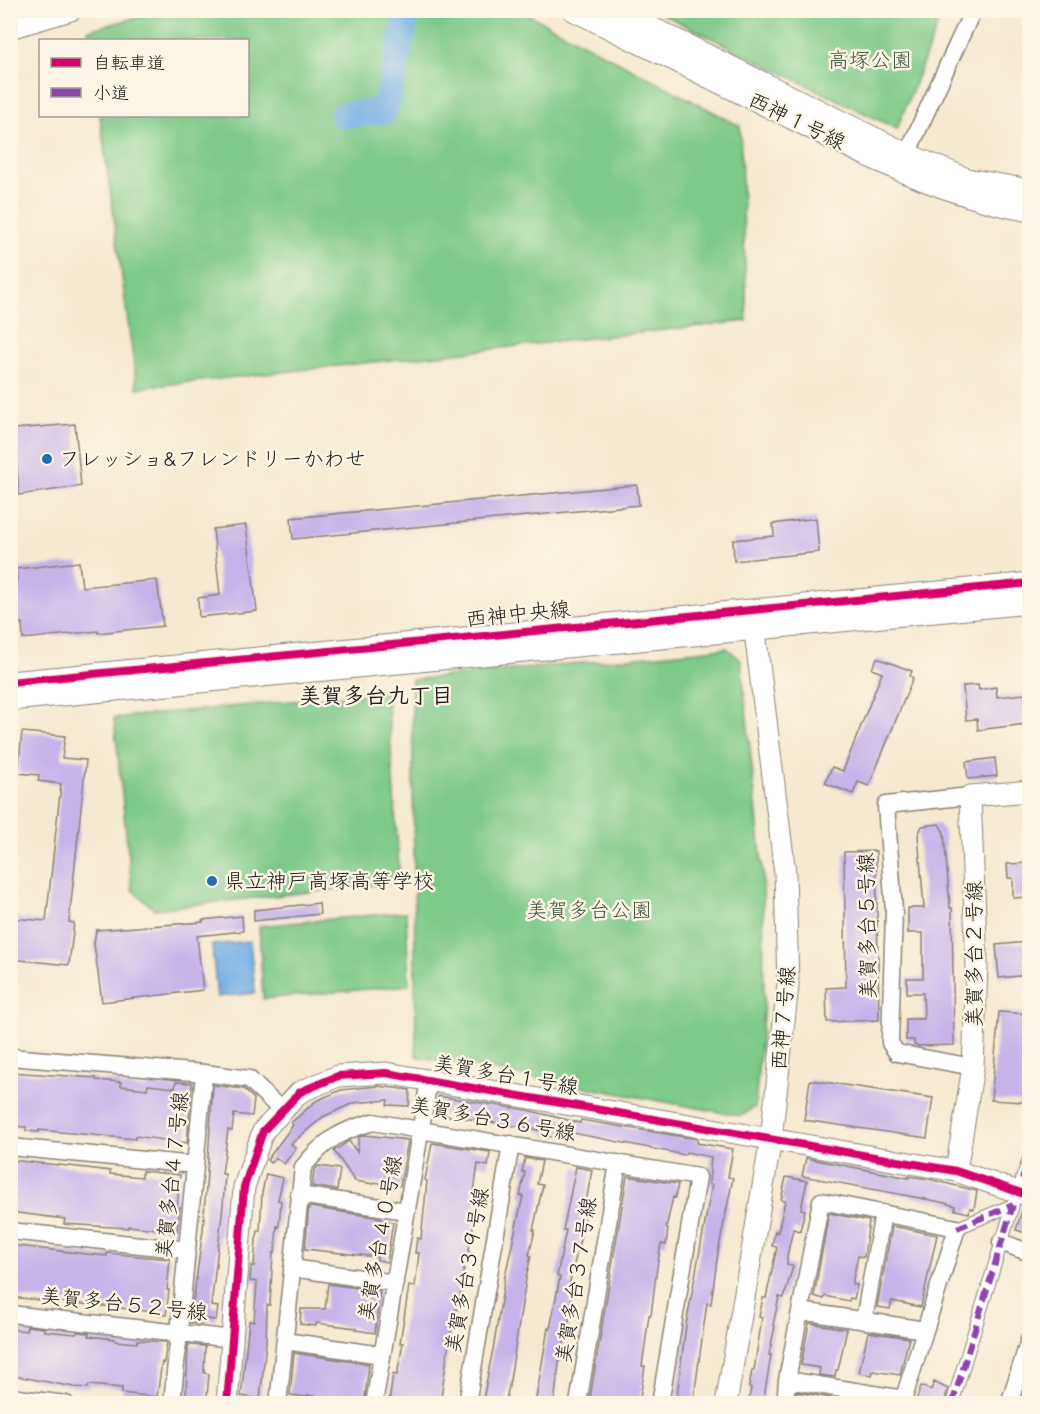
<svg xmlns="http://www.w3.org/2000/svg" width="1040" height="1414" font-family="'Comic Neue','Klee One',sans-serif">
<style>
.green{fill:#7cc988;stroke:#4c7252;stroke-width:1.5}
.water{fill:#75b0e6;stroke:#486681;stroke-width:1.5}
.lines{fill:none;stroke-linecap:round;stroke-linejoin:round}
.river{stroke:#75b0e6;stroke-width:26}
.building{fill:#c5b3ea}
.pedestrian-casing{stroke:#898276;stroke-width:14}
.minor-casing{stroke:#898276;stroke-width:19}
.tertiary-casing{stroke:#898276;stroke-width:23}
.pedestrian{stroke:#fff;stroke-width:12}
.minor{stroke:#fff;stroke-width:16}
.tertiary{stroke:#fff;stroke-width:21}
.quiet{stroke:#8e44ad;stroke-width:6;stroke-dasharray:12 6;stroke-linecap:butt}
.cycleway-casing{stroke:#fcf5e5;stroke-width:11}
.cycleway{stroke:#d6006c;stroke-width:8}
.poi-dot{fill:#1f6fb2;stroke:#fcf5e5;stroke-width:2}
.labels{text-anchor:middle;stroke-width:5;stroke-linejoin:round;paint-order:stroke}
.park-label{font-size:21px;fill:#3e5942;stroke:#fcf5e5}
.street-label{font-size:21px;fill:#1c1c1c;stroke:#fcf5e5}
.poi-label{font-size:21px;fill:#1c1c1c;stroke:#fcf5e5;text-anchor:start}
.neighbourhood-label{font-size:22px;font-weight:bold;fill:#1c1c1c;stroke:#fcf5e5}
</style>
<rect width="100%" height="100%" fill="#fcf5e5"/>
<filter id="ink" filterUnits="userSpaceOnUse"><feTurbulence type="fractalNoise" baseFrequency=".0167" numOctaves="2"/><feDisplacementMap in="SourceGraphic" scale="12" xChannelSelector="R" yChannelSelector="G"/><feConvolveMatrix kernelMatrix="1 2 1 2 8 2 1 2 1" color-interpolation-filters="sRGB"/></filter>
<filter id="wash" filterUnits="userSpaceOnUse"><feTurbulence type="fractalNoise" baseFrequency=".008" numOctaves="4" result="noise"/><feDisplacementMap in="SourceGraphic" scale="24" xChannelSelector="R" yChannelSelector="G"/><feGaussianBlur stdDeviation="1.35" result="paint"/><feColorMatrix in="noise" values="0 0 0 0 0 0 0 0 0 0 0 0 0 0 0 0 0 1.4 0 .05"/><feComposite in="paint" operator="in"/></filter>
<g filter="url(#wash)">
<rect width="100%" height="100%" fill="#f6e9d1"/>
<path class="green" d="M166 10 522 11 740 126 747 321 137 388 100 116H248V40H89L88 30Z
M656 11H943L897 129Z
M727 648 741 660 763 875 764 1003 755 1107 741 1116 416 1056 412 680Z
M387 692 400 882 154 909 132 890 114 718Z
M406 912 409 985 263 999 259 926Z"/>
<path class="water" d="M250 941 255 993 217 997 212 945Z"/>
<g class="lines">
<path class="river" d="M343 115 385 111 408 10"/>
</g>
<g id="blocks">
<path class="building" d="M75 424 81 486 19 495 14 429Z
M637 485 639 505 293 539 291 518Z
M816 518 819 552 734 561 733 540 774 536 773 524Z
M246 525 257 611 199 617 198 598 220 595 213 529Z
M79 562 82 587 157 580 163 626 98 633V631L23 639 22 623 10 624V581L17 580 16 569Z
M877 658 912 671 910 676 913 678 869 786 858 782 853 794 825 783 832 767 843 771 882 673 872 669Z
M978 685 979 690 996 687 997 697 1025 694 1026 724 978 730 977 719 966 720 963 686Z
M22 732 65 736 62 758 86 760 69 922 74 923 69 965 10 959 13 918 46 921 61 784 38 781 39 775 18 773Z
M995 758 997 776 968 779 966 762Z
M939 824 944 833 950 908H952L954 1045 919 1046 914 1045V1040H906V1019H924L923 993H907V978H923V933H908V908H924L918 835 922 826Z
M876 851 879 1020 827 1022 826 988 846 987 844 852Z
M1029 863V897L1013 898V878H1008L1007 864Z
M319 903 320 914 254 921V910Z
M242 916 243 931 197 936 203 990 102 1002 94 944 96 930 203 922 202 920Z
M1029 942V975L999 978 996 945Z
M999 1012 1029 1014 1023 1102 991 1100Z
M10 1072 96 1078V1080L121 1082V1086L147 1089 148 1085 175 1088 176 1082 192 1083 187 1143 135 1136V1139L39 1130V1132L26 1131V1127L10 1126Z
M810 1080 933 1098 927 1138 804 1120Z
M213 1085 244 1089 254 1099 252 1116 234 1114 232 1131 228 1130 222 1174H225L223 1206 211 1306 218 1307 216 1320 205 1319 204 1324 190 1323 203 1230Z
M378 1086 410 1090 409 1106 387 1105 388 1100 353 1103 323 1117 291 1144 296 1148 284 1164 276 1158 270 1163 267 1160 293 1125 291 1123 316 1101 341 1090Z
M438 1096 527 1110 580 1123 581 1120 697 1139V1143L733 1149 728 1177 733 1178 718 1252 711 1304 707 1303 693 1404H676L686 1325 712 1185 709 1184 711 1157 686 1152 685 1155 558 1130 556 1138 544 1135 545 1132 530 1128 436 1114Z
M365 1135 408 1140 400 1186 374 1182V1184L355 1181 334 1151 349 1141 357 1152 359 1137Z
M432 1143 490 1152 488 1166 478 1164 473 1199H477L474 1221 467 1261H465L459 1304H457L453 1329H451L440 1404H389L393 1374 397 1375 403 1343H400L409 1286 415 1287 419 1253H415L417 1238 421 1239 427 1181 425 1180Z
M525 1158 542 1161 537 1184 543 1185 533 1230H535L529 1255 531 1256 527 1273 509 1386 505 1404H482L494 1344 505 1276 523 1196H520L525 1172H522Z
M806 1158 909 1178V1176L929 1179 977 1191 974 1209 970 1208 969 1213 955 1210V1206L941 1202 802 1176Z
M10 1160 87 1168 110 1171V1174L142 1177V1171L180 1175 177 1207H180L177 1231 128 1226V1228L64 1224 65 1219 10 1212Z
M318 1166 340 1169 337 1190 312 1186 314 1171Z
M576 1167 592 1170 583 1218 585 1219 569 1285 574 1286 569 1308H571L568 1325 563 1347H561L554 1404H535L548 1328 550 1329 560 1277 557 1276 566 1230H563Z
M266 1174 283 1178 278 1200 281 1201 279 1227 277 1226 275 1253H273L270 1305H267L266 1343 260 1399 241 1396 249 1321H254L257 1282 250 1281 251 1266H254L256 1240 258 1231H260L262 1193Z
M627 1176 678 1184 675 1198 673 1197 666 1228 668 1229 666 1245 661 1244 657 1267 651 1315H649L645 1345 642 1366H645L639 1404H589Z
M786 1177 807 1181 801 1209 805 1210 800 1231 793 1229 787 1256V1264L793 1266 784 1298 779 1297 773 1325 775 1326 769 1355H771L763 1404H748L751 1388 749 1387 752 1370H754L762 1318 759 1317 763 1298H766L777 1247 772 1246 775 1231 778 1232 785 1201 781 1200Z
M309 1207 381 1218V1220L393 1222 387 1262 377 1260V1257L305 1249Z
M1023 1207 1029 1208V1234L1016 1230Z
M829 1213 869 1221 864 1257 858 1256 852 1284 857 1285 854 1299 850 1298 849 1301 825 1296 824 1299 814 1296Z
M892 1226 937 1235 921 1307 892 1301 890 1309 877 1307Z
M10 1245 86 1254 107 1256V1253L170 1259 167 1290H169L166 1315 153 1314V1312L103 1306 10 1297Z
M328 1284 380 1291 375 1333 356 1330V1328L316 1323V1326L300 1324 301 1309H325Z
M809 1323 847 1329 838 1370H836L835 1377 819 1375 820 1368 801 1365Z
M27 1326 44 1328V1331L76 1334 77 1332 89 1333V1336L115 1339V1341L137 1343V1340L167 1342 164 1363 162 1362 161 1368 157 1397 122 1393V1388L89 1385 88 1388 74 1387 10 1375V1329L26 1331Z
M868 1332 909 1338 900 1375 873 1371 872 1375 859 1373Z
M188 1345 205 1346 204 1373 209 1374 207 1397H205V1404H188L189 1396 186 1395Z
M294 1353 369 1364 364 1404 308 1395V1397L290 1395Z
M934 1382 948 1389 944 1404H915L921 1386 931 1390Z
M797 1392 831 1398V1404H796Z"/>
</g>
</g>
<g filter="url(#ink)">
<use href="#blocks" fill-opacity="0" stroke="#898276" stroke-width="1.5"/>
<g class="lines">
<defs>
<path id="pedestrian" d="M1022 1179 1030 1157
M957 1228 1013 1205
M952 1404 1013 1205"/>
<path id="minor" d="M907 154 973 10
M970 796 886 805 894 911 890 1043 897 1053 973 1067
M10 1057 204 1073 172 1404
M204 1073 249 1079 282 1111
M10 1147 195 1165
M299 1195 407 1211
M10 1231 187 1250
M1001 1242 1030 1253
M292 1268 395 1283
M801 1311 925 1330
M10 1314 233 1339
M864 1320 883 1213
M285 1341 382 1355
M787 1380 904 1399
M10 1397 66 1404
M278 1404 303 1167C325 1140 340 1131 373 1122L698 1177 660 1404
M374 1404 429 1080
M467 1404 511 1144
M578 1404 618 1163
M785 1404 787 1380 821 1201 957 1228 902 1404
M1009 1404 1030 1337"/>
<path id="tertiary" d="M573 10C643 45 714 80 785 115 862 154 943 196 1030 211
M616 10 907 154 967 179 1030 190
M10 28 71 10
M10 682 1030 583
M10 700 1030 603
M956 1171 973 1067 977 966 970 796 1030 791
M227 1404 244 1187 263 1131 300 1092 338 1076 386 1073 956 1171 1030 1196
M726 1404 771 1139 788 985 785 873 753 616"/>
</defs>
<use href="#pedestrian" class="pedestrian-casing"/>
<use href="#minor" class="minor-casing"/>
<use href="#tertiary" class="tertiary-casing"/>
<use href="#pedestrian" class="pedestrian"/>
<use href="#minor" class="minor"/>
<use href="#tertiary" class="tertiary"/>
<path class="quiet" d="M1022 1179 1030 1157
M957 1228 1013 1205
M952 1404 1013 1205"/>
<defs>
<path id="cycleway" d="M10 682 1030 583
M227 1404 244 1187 263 1131 300 1092 338 1076 386 1073 956 1171 1030 1196"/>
</defs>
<use href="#cycleway" class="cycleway-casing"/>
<use href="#cycleway" class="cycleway"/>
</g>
</g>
<g class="poi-dot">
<circle cx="47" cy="459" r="6"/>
<circle cx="212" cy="881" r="6"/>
</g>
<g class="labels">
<g class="park-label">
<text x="870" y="67">高塚公園</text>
<text x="589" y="917">美賀多台公園</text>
</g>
<g class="street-label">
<text transform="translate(797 121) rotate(26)" y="7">西神１号線</text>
<text transform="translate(518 614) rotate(-6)" y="7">西神中央線</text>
<text transform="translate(867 926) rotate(-91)" y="7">美賀多台５号線</text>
<text transform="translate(974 954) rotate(-90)" y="7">美賀多台２号線</text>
<text transform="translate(783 1018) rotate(-85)" y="7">西神７号線</text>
<text transform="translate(506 1075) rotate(10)" y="7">美賀多台１号線</text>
<text transform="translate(493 1119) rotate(10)" y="7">美賀多台３６号線</text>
<text transform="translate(172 1175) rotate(-84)" y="7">美賀多台４７号線</text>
<text transform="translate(380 1238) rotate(-80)" y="7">美賀多台４０号線</text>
<text transform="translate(467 1270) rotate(-80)" y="7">美賀多台３９号線</text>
<text transform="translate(576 1280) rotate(-81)" y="7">美賀多台３７号線</text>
<text transform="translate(124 1304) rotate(6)" y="7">美賀多台５２号線</text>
</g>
<g class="poi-label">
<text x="59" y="466">フレッショ&amp;フレンドリーかわせ</text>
<text x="224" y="888">県立神戸高塚高等学校</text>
</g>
<g class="neighbourhood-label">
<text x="376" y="703">美賀多台九丁目</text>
</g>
</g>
<rect width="1040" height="1414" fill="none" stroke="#fcf5e5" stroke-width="36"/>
<rect x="39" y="39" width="210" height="78" fill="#fcf5e5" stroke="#a29e95" stroke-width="1.5"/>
<rect x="51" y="58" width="30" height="9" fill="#d6006c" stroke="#a29e95" stroke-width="1.5"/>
<text x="93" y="69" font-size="18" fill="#1c1c1c">自転車道</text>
<rect x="51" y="88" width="30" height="9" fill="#8e44ad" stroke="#a29e95" stroke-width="1.5"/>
<text x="93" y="99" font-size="18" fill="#1c1c1c">小道</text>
</svg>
